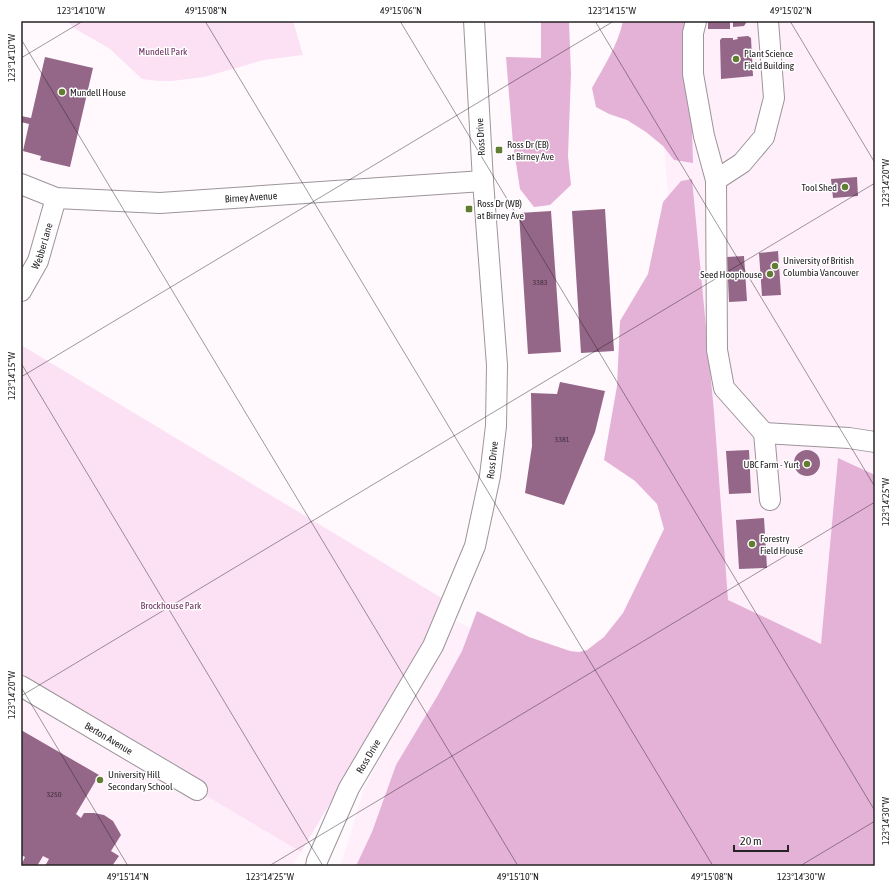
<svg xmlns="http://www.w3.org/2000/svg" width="896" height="887" font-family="'Asap Condensed',sans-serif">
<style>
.built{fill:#ffeffa}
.green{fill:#fce0f4}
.forest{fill:#e5b2d7}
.building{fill:#946688}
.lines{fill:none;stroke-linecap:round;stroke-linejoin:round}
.minor-casing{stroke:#9c949a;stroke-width:22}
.minor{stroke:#fff;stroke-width:20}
.ticks{fill:none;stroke:#262225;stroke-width:1;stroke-opacity:0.45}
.poi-dot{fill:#617d31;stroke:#fff;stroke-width:1.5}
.labels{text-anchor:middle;stroke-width:3;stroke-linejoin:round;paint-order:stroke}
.number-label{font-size:8px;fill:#42333e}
.park-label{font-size:10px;fill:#6d305f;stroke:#fff}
.poi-label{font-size:10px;fill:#262225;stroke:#fff;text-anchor:start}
.street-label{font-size:10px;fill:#262225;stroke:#fff}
.neatline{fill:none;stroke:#262225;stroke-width:1.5}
.ticks-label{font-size:10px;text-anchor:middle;fill:#262225}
</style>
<rect width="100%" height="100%" fill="#fff9fd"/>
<path class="built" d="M653 21H875V866H340L349 839 363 792 376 765 456 621 609 697 696 512Z
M21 686 301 852 293 866H21Z"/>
<path class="green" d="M67 21H293L303 55 264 60 204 77 172 81H159L142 79 110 49 74 28Z
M21 345 445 600 418 655 301 852 21 686Z"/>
<path class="forest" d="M541 21H569L571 74 568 156 571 185 550 205 534 207 520 189 513 144 506 57 541 58Z
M623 21H686L689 25 693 163 674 160 663 146 646 132 627 120 609 114 596 107 592 88C604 66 618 45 623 21Z
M692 179 714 412 728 600 821 644 838 458 875 475V866H356L372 832 396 765 438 695 462 651 477 611 529 637 570 651 579 652 587 650 604 637 623 613 664 529 657 504 635 481 604 460 617 386 620 321 648 274 663 202 681 181Z"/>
<path class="building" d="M708 21H730V29H708Z
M733 21H746V23L744 26 733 27Z
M748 36 751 38 753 76 721 79 720 40 722 38H733V40L738 39 737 37Z
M45 57 93 68 70 167 40 160 41 156 23 151 29 124 21 122V116L31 118Z
M857 177 858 196 833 198 831 179Z
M605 209 614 351 581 353 572 211Z
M551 211 561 352 528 354 519 213Z
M778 251 781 295 762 296 759 253Z
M744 256 747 301 729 302 727 257Z
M560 382 605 391 595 432 564 505 525 493 532 446 531 393 557 394Z
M749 450 751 493 729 494 726 451Z
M794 463a13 13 0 1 1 26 0a13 13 0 1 1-26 0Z
M764 518 767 568 739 569 736 520Z
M21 730 99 775 76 814 81 818 84 813H94L104 815 113 821 121 835 111 851 119 856 112 866H45L49 859 43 856 37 866H21L25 857 21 855Z"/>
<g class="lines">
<defs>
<g id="minor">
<path d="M696 21 693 33V74L704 136 716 180 717 350 724 388 764 433 770 500"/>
<path d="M716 180 742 163 764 137 774 98 768 21"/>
<path id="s1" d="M21 184 56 198 160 203 483 181"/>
<path id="s2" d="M21 291 38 261 56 198"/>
<path d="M764 433 849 438 875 442"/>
<path id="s3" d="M21 686 197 790"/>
<path id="s4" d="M316 866 317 861 349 788 433 646 475 546 490 476 496 426 497 365 483 181 474 21"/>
</g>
</defs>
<use href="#minor" class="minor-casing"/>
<use href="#minor" class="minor"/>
</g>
<path class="ticks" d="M205 21 713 866M400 21 875 811M595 21 875 487M790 21 875 163M21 39 518 866M21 58 83 21M21 363 323 866M21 377 614 21M21 687 128 866M21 696 875 183M269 866 875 502M800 866 875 821"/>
<g class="poi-dot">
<circle cx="736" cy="59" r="4"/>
<circle cx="62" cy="92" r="4"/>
<rect x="495" y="146" width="8" height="8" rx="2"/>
<circle cx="845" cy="187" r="4"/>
<rect x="465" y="205" width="8" height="8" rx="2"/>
<circle cx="775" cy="266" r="4"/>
<circle cx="770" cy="274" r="4"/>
<circle cx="807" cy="464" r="4"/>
<circle cx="752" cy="544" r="4"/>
<circle cx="100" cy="780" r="4"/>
</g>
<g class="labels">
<g class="number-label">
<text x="540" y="285">3383</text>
<text x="562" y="442">3381</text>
<text x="54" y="797">3250</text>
</g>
<g class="park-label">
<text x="163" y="55">Mundell Park</text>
<text x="171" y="609">Brockhouse Park</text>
</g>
<g class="poi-label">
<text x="744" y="57">Plant Science<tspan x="744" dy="12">Field Building</tspan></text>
<text x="70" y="96">Mundell House</text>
<text x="507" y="148">Ross Dr (EB)<tspan x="507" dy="12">at Birney Ave</tspan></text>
<text x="837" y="191" text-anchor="end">Tool Shed</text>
<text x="477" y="207">Ross Dr (WB)<tspan x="477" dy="12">at Birney Ave</tspan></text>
<text x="783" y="264">University of British<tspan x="783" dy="12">Columbia Vancouver</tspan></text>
<text x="762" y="278" text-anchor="end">Seed Hoophouse</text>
<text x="799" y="468" text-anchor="end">UBC Farm - Yurt</text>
<text x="760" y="542">Forestry<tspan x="760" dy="12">Field House</tspan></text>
<text x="108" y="778">University Hill<tspan x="108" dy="12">Secondary School</tspan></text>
</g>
<g class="street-label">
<text transform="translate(480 137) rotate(-93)" y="4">Ross Drive</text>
<text dy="4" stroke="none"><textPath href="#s1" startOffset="233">Birney Avenue</textPath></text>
<text dy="4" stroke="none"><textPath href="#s2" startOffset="50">Webber Lane</textPath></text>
<text dy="4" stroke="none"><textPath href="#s4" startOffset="446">Ross Drive</textPath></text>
<text dy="4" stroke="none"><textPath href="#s3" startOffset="102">Berton Avenue</textPath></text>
<text dy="4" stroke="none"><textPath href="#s4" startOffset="122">Ross Drive</textPath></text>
</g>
</g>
<rect width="896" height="887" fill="none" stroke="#ffffff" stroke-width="44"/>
<path d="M734 845v6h54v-6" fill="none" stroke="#262225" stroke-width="2"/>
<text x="740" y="845" font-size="12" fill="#262225" stroke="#ffffff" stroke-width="3" paint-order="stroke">20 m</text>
<rect x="22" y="22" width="852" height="843" class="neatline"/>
<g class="ticks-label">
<text x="81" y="14">123°14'10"W</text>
<text x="206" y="14">49°15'08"N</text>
<text x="401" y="14">49°15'06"N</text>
<text x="612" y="14">123°14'15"W</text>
<text x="791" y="14">49°15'02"N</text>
<text transform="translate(11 58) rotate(-90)" y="4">123°14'10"W</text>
<text transform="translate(885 183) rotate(-90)" y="4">123°14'20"W</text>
<text transform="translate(11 376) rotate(-90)" y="4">123°14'15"W</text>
<text transform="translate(885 502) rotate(-90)" y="4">123°14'25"W</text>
<text transform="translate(11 695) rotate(-90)" y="4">123°14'20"W</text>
<text transform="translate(885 821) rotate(-90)" y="4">123°14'30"W</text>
<text x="128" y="880">49°15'14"N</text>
<text x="270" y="880">123°14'25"W</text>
<text x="518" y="880">49°15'10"N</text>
<text x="712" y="880">49°15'08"N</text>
<text x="801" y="880">123°14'30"W</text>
</g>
</svg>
